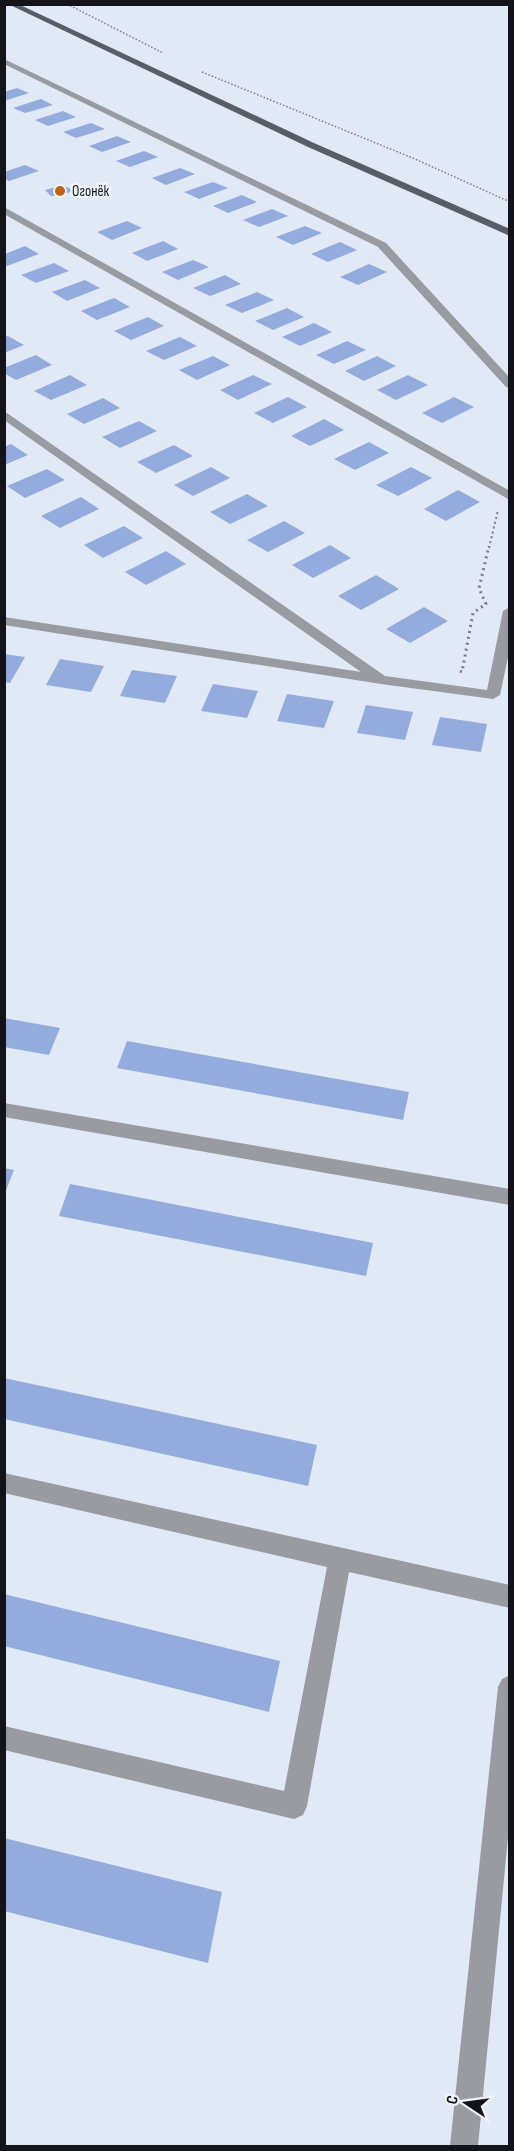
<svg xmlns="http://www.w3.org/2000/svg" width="514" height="2151" font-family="'Sofia Sans Condensed',sans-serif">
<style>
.building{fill:#94acdd}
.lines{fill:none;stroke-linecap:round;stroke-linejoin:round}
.path-far2{stroke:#787d86;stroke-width:1.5;stroke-dasharray:1.5 2;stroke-linecap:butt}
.path-far1{stroke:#787d86;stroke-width:2;stroke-dasharray:2 3;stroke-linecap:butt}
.path{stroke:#787d86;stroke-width:3;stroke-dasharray:2 4;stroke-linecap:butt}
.minor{fill:#989ba1;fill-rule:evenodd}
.major{fill:#585d67;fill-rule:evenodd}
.poi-dot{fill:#c06411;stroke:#f1f5fd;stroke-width:2}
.labels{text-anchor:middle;stroke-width:5;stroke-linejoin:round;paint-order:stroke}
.far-poi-label{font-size:15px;fill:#121419;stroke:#f1f5fd;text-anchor:start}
</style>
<rect width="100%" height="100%" fill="#e1e8f6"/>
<path class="building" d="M17 88 29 93 4 101V92Z
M41 99 53 105 25 113 13 108Z
M63 111 76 117 48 126 35 120Z
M91 123 105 129 76 138 63 132Z
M117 136 131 142 102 152 89 146Z
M144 151 158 157 130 167 116 161Z
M25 165 39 171 9 181 4 179V172Z
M180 168 195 174 166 185 152 178Z
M213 182 228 188 199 199 184 192Z
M63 185 74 191 56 196H51L45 190Z
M242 195 257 202 228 213 213 206Z
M272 209 288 216 259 227 243 220Z
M127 221 142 228 112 240 97 232Z
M305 226 322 233 293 245 276 237Z
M163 241 178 249 147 261 132 253Z
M340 242 357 250 328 262 311 254Z
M25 246 39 254 7 266 5 264V254Z
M193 260 209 267 178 280 162 272Z
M54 263 69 271 36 283 21 275Z
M369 264 387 272 358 285 340 277Z
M225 275 241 284 210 296 193 288Z
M85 280 100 288 67 301 52 292Z
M257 292 274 300 242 313 225 305Z
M114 298 130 307 97 320 81 311Z
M287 308 304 317 273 330 255 321Z
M148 317 164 326 131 340 114 331Z
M314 323 332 332 300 346 282 337Z
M8 336 24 345 4 353V337Z
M180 337 197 346 164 360 146 351Z
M347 341 366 350 334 364 316 355Z
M36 355 52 365 16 380 4 373V368Z
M213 356 230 365 197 380 179 370Z
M377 356 396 366 364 381 345 371Z
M70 375 87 385 51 400 34 391Z
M253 375 272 384 238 400 220 390Z
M408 375 428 385 396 400 377 390Z
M288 397 307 407 273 423 254 413Z
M454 397 474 407 442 423 422 413Z
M103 398 120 408 84 424 67 414Z
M324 419 344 430 310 446 291 436Z
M139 421 157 431 120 448 102 437Z
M369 442 389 453 355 470 334 459Z
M11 444 28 455 4 465V447Z
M174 445 193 456 156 473 137 462Z
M211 467 230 478 193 496 174 485Z
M411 467 432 478 398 496 376 485Z
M47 469 65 480 25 498 7 486Z
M458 490 480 502 446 521 424 509Z
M247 494 268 506 230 524 210 512Z
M81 497 99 509 60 528 41 516Z
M284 521 305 533 268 552 247 540Z
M124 526 143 538 103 558 84 545Z
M330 545 351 558 313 578 292 565Z
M166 551 186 564 146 585 125 572Z
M376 575 399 589 361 610 338 596Z
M424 607 448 621 410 643 386 629Z
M4 654 25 657 10 683 4 682Z
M60 659 104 666 91 692 46 685Z
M132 670 177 676 165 703 120 696Z
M213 684 258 691 247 718 201 711Z
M287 694 334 701 324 728 277 721Z
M366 705 413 712 405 740 357 733Z
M440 717 487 724 481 752 432 745Z
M4 1018 60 1028 49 1055 4 1047Z
M127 1041 409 1092 403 1120 117 1068Z
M4 1168 14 1170 5 1193H4Z
M70 1184 373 1243 366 1276 59 1216Z
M4 1378 317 1445 308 1486 4 1419Z
M4 1594 280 1661 269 1712 4 1646Z
M4 1838 222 1892 208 1963 4 1911Z"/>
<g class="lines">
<path class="path-far2" d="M67 4 163 53
M202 72 415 159 510 202"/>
<path class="path-far1" d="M489 548 498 510"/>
<path class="path" d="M460 671 462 672 473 613 486 604 479 588 489 546"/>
<path class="minor" d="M4 59 386 243 510 378V388L506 387 378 247 4 64Z
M4 207 510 491V500L4 214Z
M4 411 385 676 487 690 503 611 510 607V648L500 695 493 699 381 684 4 625V617L361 672 4 420Z
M4 1103 510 1189V1205L4 1117Z
M4 1473 510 1585V1608L349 1572 307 1806 303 1815 294 1819 4 1750V1726L284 1791 327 1567 4 1493Z
M510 1675V1817L478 2146H450L498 1687 502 1679Z"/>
<path class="major" d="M8 4H18L314 143 510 229V236L308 147Z"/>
</g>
<circle class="poi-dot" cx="60" cy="191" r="6"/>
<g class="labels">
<g class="far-poi-label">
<text x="72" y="196">Огонёк</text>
</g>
</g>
<rect width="514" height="2151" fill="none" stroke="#121419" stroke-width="12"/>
<g transform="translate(466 2103) rotate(283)" stroke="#f1f5fd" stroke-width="4.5" paint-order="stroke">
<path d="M0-4.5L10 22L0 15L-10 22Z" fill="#121419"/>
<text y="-9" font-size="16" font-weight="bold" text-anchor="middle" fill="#121419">С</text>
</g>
</svg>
